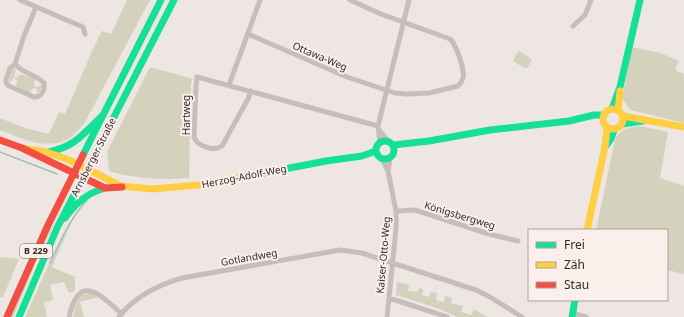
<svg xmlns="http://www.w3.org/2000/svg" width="684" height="317" font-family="'Noto Sans',sans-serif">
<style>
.green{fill:#d4d2bc}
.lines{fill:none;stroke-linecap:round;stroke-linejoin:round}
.stream{stroke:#9ec0b8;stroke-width:1.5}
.street{stroke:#c7bebb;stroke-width:5}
.fast{stroke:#16e098;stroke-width:7}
.slow{stroke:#ffcf43;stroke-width:7}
.jam{stroke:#f24e42;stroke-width:7}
.labels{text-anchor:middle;stroke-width:4;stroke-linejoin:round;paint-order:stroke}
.shield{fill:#faefea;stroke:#726563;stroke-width:1}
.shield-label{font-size:9px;font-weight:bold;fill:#382a29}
.street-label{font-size:10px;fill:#382a29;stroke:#faefea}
</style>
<rect width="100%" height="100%" fill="#eee6e2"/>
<path class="green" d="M127 0H150L84 124C79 129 74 136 68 139 45 151 22 138 0 130V118L25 128 49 134 59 112 65 114 92 51 102 31 111 34Z
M632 47 660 53 679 61 675 70 684 74V123L630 110 622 98Z
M519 51 532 59 528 67 526 69 513 61 517 52Z
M150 67 193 79 191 83 189 178C162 180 135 179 109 171L107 152Z
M13 68 16 69 14 77 17 78 19 75 21 74 35 79 34 86 38 87 40 85 42 86 39 92 36 93 37 89 33 88 29 93 16 87 17 80 13 78 11 82 9 81Z
M640 126 668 132 660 178 684 186V274L667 270V230H596L615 140C620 129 628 128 640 126Z
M72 186 39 255 13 317H11L40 249Z
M74 217 30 317H25L49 264Z
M0 257 19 259 3 297H0Z
M52 267 75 277V291L69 293 64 282 50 285 53 300 44 302 47 317H30Z
M397 282 409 285 408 291 417 292 419 288 423 289 422 295 429 297 431 292 437 293 436 300 444 302 445 296 452 298 451 303 463 306 461 312 472 315 474 309 488 317H457L440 309 396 295Z
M93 293 98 299 94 298 80 302 84 317H73L76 303 81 295Z"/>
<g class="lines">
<path class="stream" d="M0 152 57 174
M50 263C61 239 70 219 87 200"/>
<path class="street" d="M20 0 83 27 85 34
M573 26 585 15 591 0
M248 34 347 77 395 93 407 94 429 93 458 86C461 83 462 82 463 78 465 70 456 44 450 39L381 14 350 0
M15 64C23 74 36 74 44 83 45 90 42 97 34 97L9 86 6 83V80L10 68 15 64 24 36 36 7
M229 85 260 0
M251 91 248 99 222 146C214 152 197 146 194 137L196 86 197 77 378 126
M379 130 388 141
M380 143 378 126 409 0
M382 159 388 171 396 211V229L387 317
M388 171 390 158
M396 211 415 210 489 234 518 241
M389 298 447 317
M572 313 586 317
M69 317C79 272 99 294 122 314
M119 317C135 296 158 285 182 278L340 250 362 253 476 290 490 297 522 317"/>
<path class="fast" d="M612 109 620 87 640 0
M622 124 643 121
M376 150a9 9 0 1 1 18 0a9 9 0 1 1-18 0Z
M393 145 429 141 490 130 569 121 594 115H604
M605 147 611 139 614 130
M49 152C76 146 83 134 102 116
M83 155 161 0
M238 178 326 161 362 156 376 151
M65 218C76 203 87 193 105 188
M19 317 57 228 174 0
M572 317 575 300"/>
<path class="slow" d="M603 119a10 10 0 1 1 20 0a10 10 0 1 1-20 0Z
M618 111 620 91
M623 116 684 127
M22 148 46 152 67 159 121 186 152 189 198 185 238 178
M587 230 605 147 607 128"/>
<path class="jam" d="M0 140 22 148 105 188 122 187
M7 317 48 225 83 155"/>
</g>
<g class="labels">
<rect class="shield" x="20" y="244" width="32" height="14" rx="3"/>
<g class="shield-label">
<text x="36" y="254">B 229</text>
</g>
<g class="street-label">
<text transform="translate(320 56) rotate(23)" y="4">Ottawa-Weg</text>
<text transform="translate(186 115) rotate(-90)" y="4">Hartweg</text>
<text transform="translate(93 157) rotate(-63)" y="4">Arnsberger Straße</text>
<text transform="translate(244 176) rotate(-11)" y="4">Herzog-Adolf-Weg</text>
<text transform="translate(460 215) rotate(17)" y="4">Königsbergweg</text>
<text transform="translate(383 255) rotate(-85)" y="4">Kaiser-Otto-Weg</text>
<text transform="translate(249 257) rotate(-10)" y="4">Gotlandweg</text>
</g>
</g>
<rect x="528" y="229" width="140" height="72" fill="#faefea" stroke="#aca09d"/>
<rect x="536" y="242" width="20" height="6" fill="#16e098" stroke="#aca09d"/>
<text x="564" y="249" font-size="12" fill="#382a29">Frei</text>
<rect x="536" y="262" width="20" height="6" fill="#ffcf43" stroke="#aca09d"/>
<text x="564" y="269" font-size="12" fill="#382a29">Zäh</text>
<rect x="536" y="282" width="20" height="6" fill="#f24e42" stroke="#aca09d"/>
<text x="564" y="289" font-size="12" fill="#382a29">Stau</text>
</svg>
